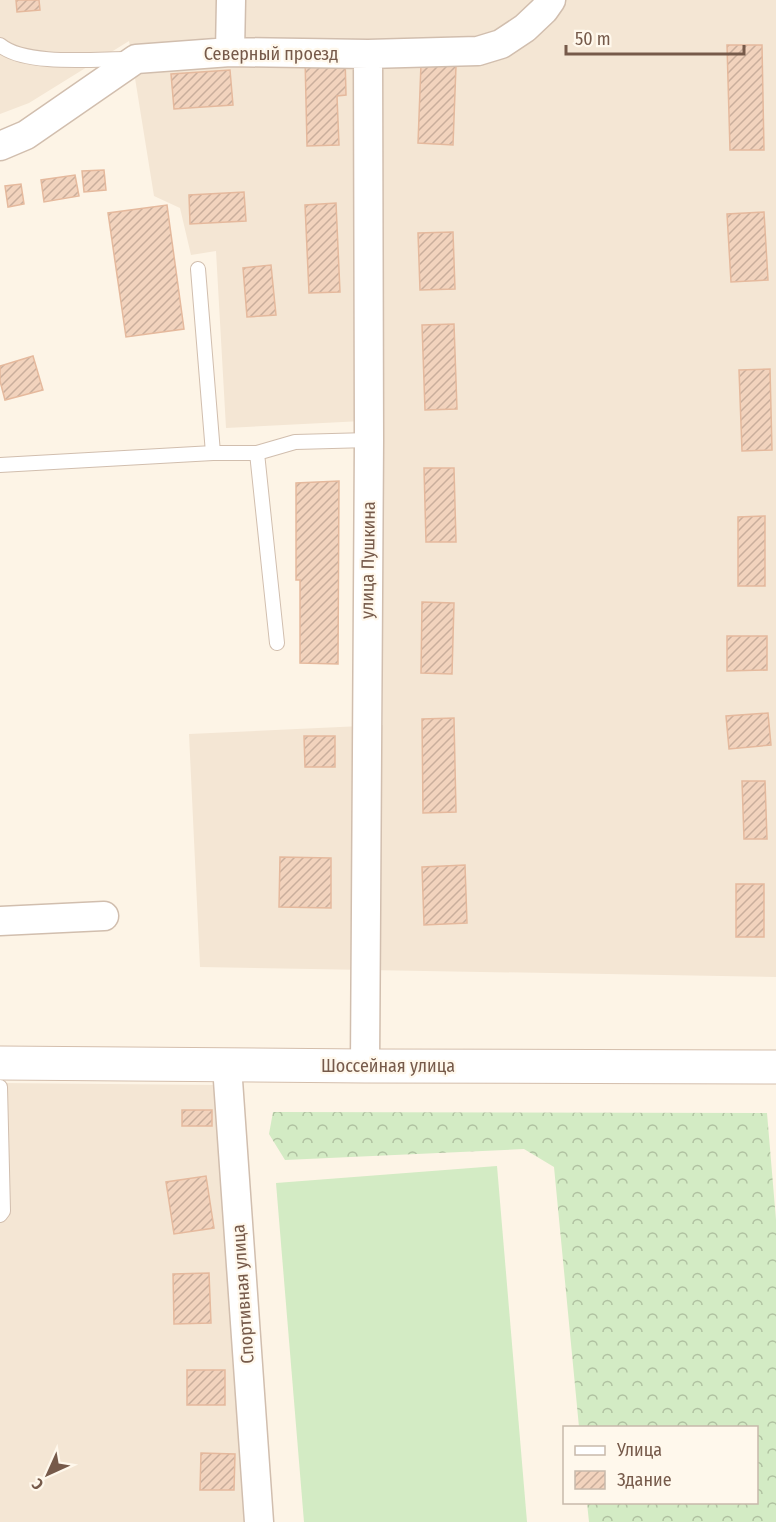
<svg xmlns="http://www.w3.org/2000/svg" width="776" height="1522" font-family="'Fira Sans Condensed',sans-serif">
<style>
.residential{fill:#f4e6d4}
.forest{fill:url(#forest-crowns)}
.garden{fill:#d3ebc4}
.building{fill:url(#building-hatch);stroke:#e5b99d;stroke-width:1.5}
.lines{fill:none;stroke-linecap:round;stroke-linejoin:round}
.lane-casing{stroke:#d1beae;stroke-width:16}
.street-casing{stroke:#d1beae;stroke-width:31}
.secondary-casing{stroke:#d4beac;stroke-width:35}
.lane{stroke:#fff;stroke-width:14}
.street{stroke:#fff;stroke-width:28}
.secondary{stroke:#fff;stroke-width:33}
.labels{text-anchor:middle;stroke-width:4.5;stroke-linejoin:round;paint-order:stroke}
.street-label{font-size:18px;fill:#765a4a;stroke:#fff8ec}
</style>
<defs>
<pattern id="forest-crowns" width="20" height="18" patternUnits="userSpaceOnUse" patternTransform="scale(1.5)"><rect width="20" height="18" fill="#d3ebc4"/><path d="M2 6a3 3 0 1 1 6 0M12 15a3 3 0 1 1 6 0" fill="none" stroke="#b0c1a1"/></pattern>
<pattern id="building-hatch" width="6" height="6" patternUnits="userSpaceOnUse" patternTransform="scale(1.5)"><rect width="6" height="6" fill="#f2d3bd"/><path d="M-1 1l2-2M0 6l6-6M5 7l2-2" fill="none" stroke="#c9ae9c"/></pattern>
</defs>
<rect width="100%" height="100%" fill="#fdf4e6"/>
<path class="residential" d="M0 0H776V977L200 967 189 734 383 725 382 420 226 428 216 251 191 255 180 208 154 196 129 41 29 103 0 114Z
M0 1083 216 1085 245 1522H0Z"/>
<path class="forest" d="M273 1112 767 1113 776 1220V1522H589L587 1503 756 1502V1428L579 1427 554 1167 524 1149 285 1160 269 1134Z"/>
<path class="garden" d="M497 1166 527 1522H304L276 1183Z"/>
<path class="building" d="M16 0H39L40 10 17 12Z
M727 45H762L764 150H730Z
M345 55 346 95 337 96 339 145 307 146 305 57Z
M421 64 456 66 453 145 418 143Z
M230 70 233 105 174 109 171 74Z
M104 170 106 190 84 192 82 171Z
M75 175 79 196 44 202 41 180Z
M21 184 24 204 8 207 5 186Z
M244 192 246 221 190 224 189 195Z
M336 203 340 292 309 293 305 205Z
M167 205 184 329 126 337 108 213Z
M764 212 768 280 731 282 727 214Z
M453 232 455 289 420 290 418 233Z
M271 265 276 315 247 317 243 268Z
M454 324 457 409 425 410 422 325Z
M33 356 43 390 5 400 0 381V366Z
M770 369 772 450 742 451 739 370Z
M424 468H454L456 542H426Z
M339 481 338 664 300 663V580H296V483Z
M765 516V586H738V517Z
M422 602 454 603 452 674 421 673Z
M727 636H767V670L727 671Z
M768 713 771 745 729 749 726 716Z
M454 718 456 812 423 813 422 719Z
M304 736H335V767H305Z
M742 781H765L767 839H744Z
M280 857 331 858V908L279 907Z
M465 865 467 923 424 925 422 867Z
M736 884H764V937H736Z
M182 1110H212V1126H182Z
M206 1176 214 1228 174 1234 166 1182Z
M209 1273 211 1323 174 1324 173 1274Z
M187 1370H225V1405H187Z
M201 1453 235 1454 234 1490H200Z"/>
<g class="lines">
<defs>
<path id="lane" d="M0 45C25 66 95 59 128 59
M198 269 213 453
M257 453 277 643
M0 465 213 453H257L295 442 369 440
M0 1087 3 1211 0 1215"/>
<path id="street" d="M230 52 231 0
M0 146 26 135 136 59 230 52 368 54 478 51 501 44 525 28 544 10 551 0
M0 921 104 916
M227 1066 259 1522
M365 1066 369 440 368 54"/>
<path id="secondary" d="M0 1063 365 1066 776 1067"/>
</defs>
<use href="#lane" class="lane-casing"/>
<use href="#street" class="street-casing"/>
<use href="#secondary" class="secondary-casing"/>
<use href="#lane" class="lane"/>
<use href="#street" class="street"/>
<use href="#secondary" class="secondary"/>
</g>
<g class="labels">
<g class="street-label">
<text x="271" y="60">Северный проезд</text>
<text transform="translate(368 560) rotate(-89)" y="6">улица Пушкина</text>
<text x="388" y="1072">Шоссейная улица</text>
<text transform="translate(243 1294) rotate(-94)" y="6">Спортивная улица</text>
</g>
</g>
<rect x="563" y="1426" width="195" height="78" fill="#fff8ec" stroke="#c8b9ab" stroke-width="1.5"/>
<rect x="575" y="1446" width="30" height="9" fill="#ffffff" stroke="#c8b9ab" stroke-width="1.5"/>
<text x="617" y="1456" font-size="18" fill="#765a4a">Улица</text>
<rect x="575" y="1471" width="30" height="18" fill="url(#building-hatch)" stroke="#c8b9ab" stroke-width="1.5"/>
<text x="617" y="1486" font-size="18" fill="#765a4a">Здание</text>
<g transform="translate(48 1474) rotate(225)" stroke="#fff8ec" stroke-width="4.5" paint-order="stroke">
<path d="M0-4.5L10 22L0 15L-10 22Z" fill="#765a4a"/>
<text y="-9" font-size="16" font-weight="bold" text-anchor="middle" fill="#765a4a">С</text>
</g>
<path d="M566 45v9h178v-9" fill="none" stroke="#765a4a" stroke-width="3"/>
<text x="575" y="45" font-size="18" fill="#765a4a" stroke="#fff8ec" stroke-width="4.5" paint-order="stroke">50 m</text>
</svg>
